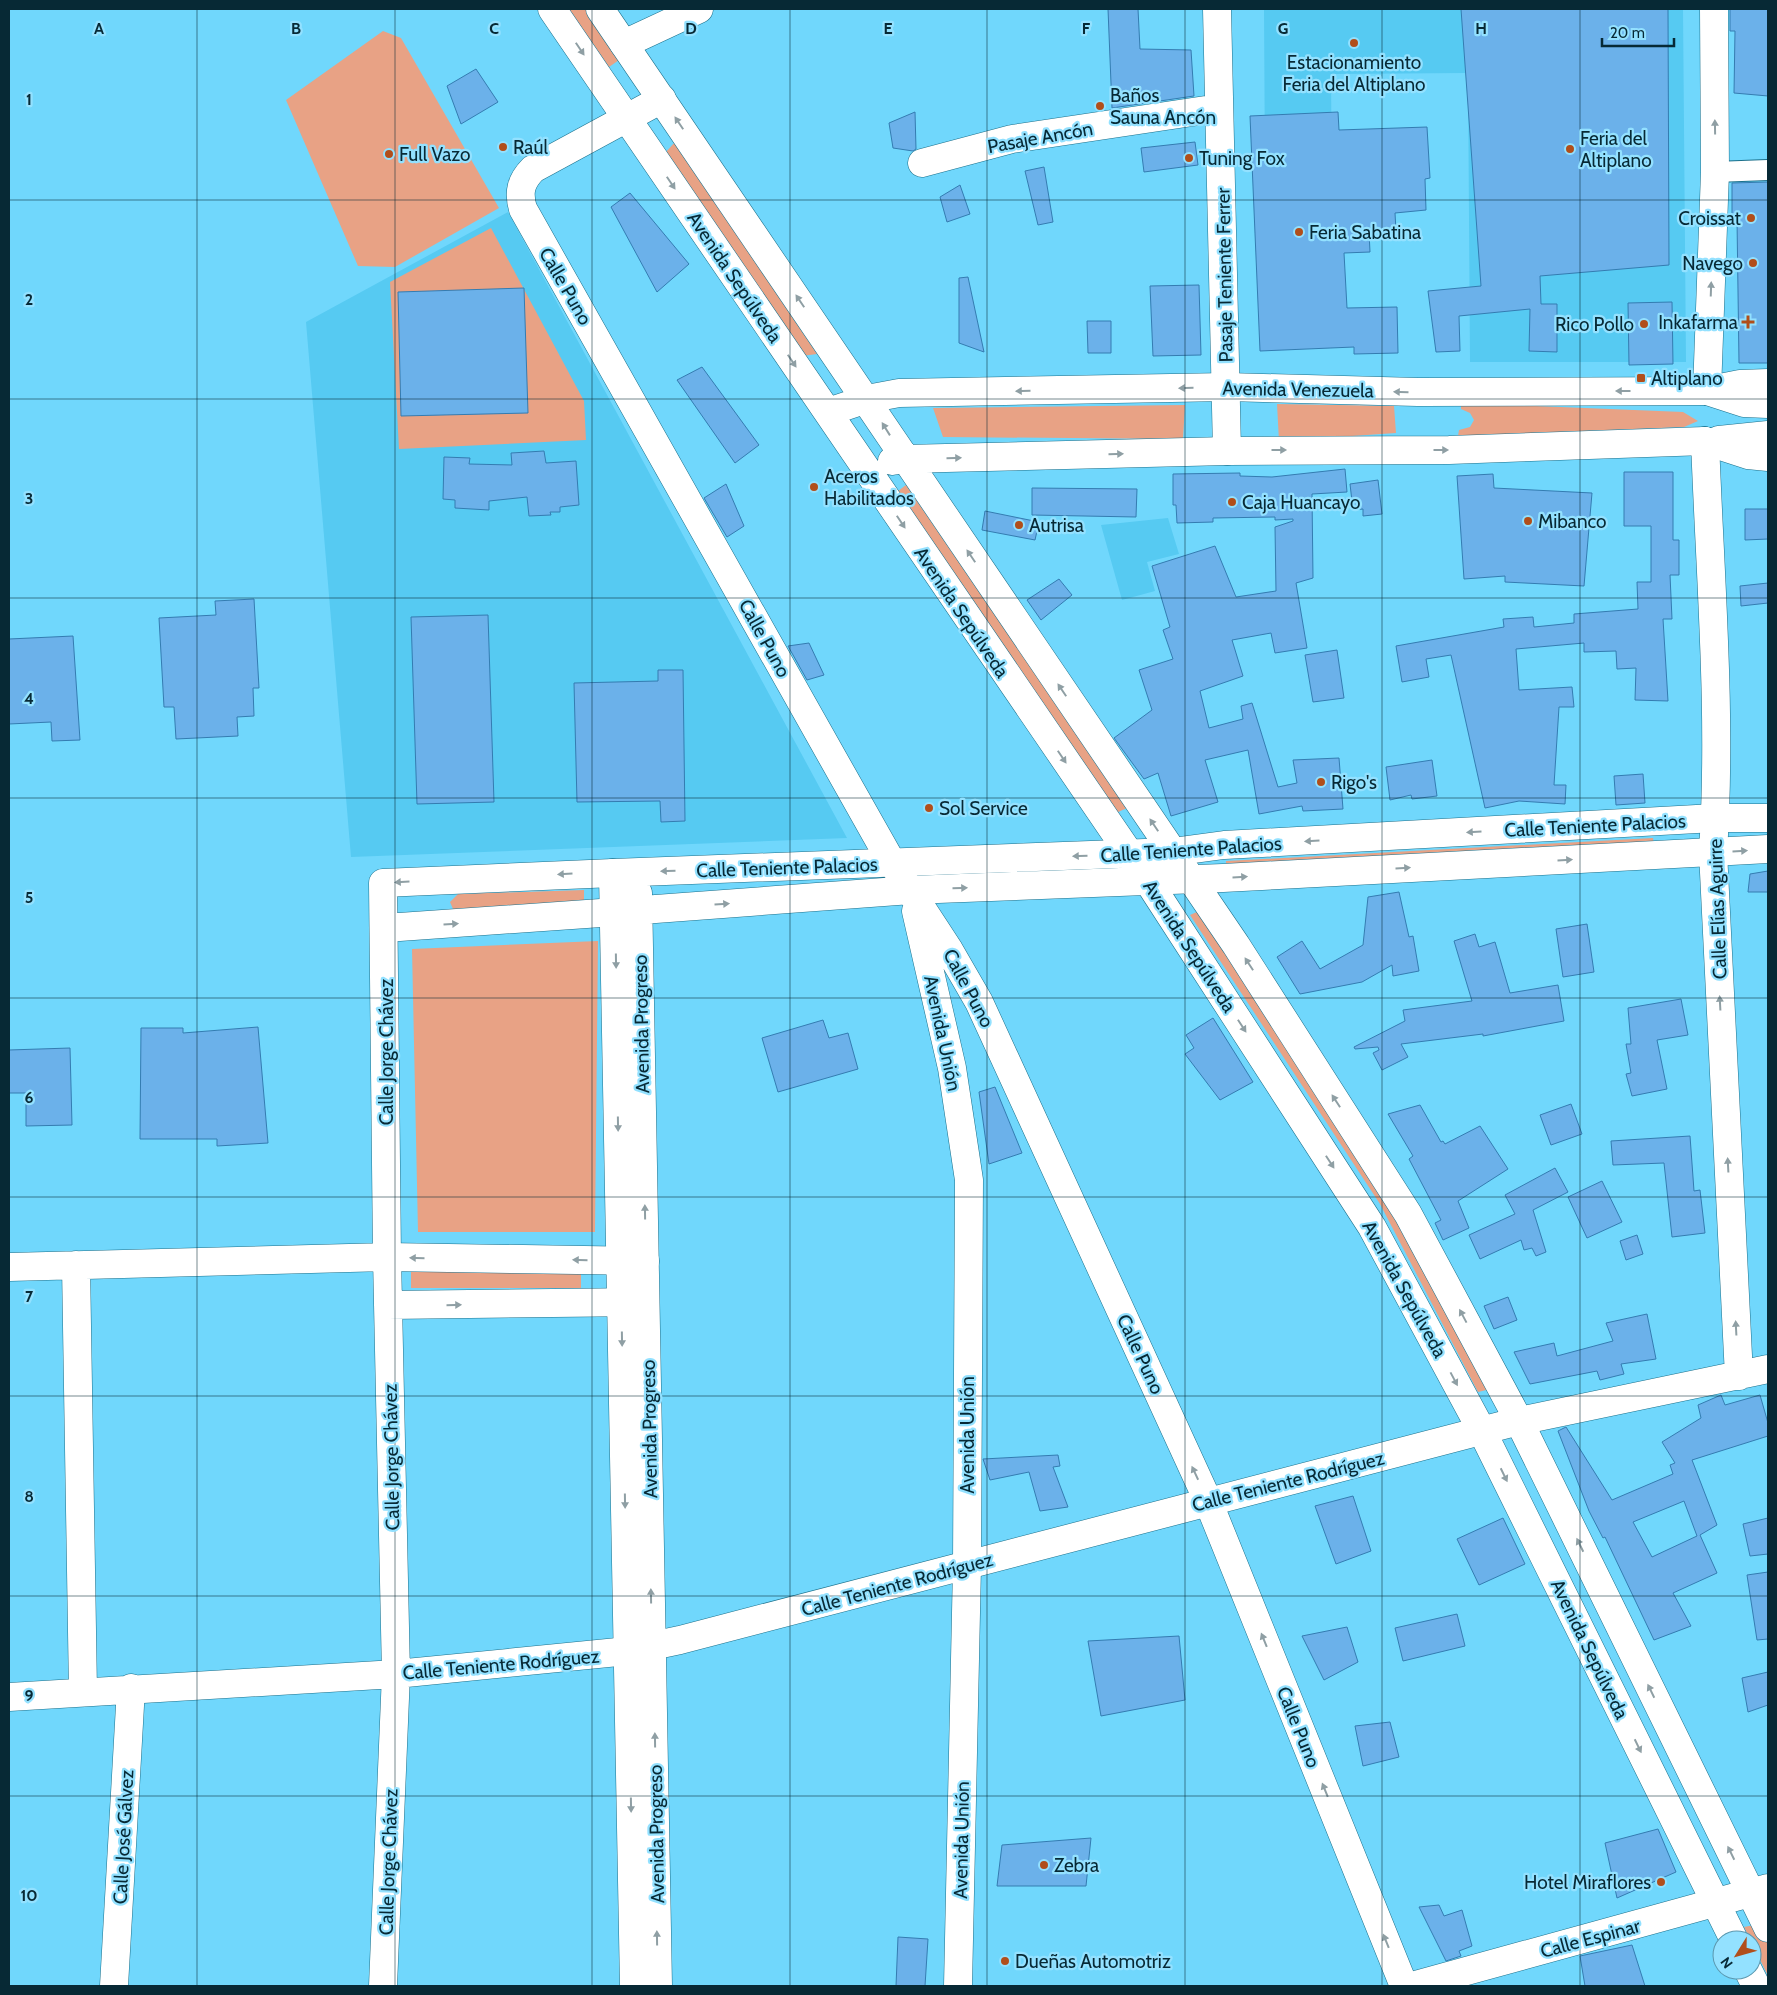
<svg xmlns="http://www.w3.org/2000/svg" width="1777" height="1995" font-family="Cabin,sans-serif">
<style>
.built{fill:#56caf2}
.green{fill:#e8a285}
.building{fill:#6bb1ea;stroke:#347cb1;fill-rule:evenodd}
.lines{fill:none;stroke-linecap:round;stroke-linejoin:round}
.pedestrian-casing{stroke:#1b708b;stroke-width:22}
.minor-casing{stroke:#1b708b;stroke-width:29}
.tertiary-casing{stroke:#1b708b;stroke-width:29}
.secondary-casing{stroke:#1b708b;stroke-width:29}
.primary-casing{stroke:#1b708b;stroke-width:29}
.pedestrian{stroke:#fff;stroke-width:20}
.minor{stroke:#fff;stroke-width:28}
.tertiary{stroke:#fff;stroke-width:28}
.secondary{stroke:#fff;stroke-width:28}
.primary{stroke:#fff;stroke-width:28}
.oneway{fill:#8f9fa4}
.grid{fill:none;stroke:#072935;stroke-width:1;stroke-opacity:0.55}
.poi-dot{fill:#b14e1a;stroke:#93e1ff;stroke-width:2}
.labels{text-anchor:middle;stroke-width:4.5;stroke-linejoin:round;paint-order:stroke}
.poi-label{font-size:19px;fill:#072935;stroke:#93e1ff;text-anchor:start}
.street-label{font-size:19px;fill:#072935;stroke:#93e1ff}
.grid-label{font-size:16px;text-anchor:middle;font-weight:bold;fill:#072935;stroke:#93e1ff;stroke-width:4.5;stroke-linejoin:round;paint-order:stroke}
</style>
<rect width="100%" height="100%" fill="#70d7fc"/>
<path class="built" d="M1264 9H1683L1686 362H1470L1468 73 1331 74 1333 340 1266 341Z
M508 212 847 838 351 857 306 322Z
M1168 518 1179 554 1147 562 1155 591 1122 600 1101 525Z"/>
<path class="green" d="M569 9H587L622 58 609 67Z
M383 31 401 38 499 208 395 267 358 266 286 100Z
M675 142 817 354 802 356 666 152Z
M491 228 584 401 586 440 399 449 390 282Z
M1461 403 1683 412 1698 421 1684 427 1458 436 1459 430 1470 427 1474 420 1470 413 1461 409Z
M1277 404 1394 406 1396 433 1279 441Z
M1185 405 1183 439 943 437 933 408Z
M906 485 1127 808 1116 813 894 494Z
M1653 838 1654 844 1226 866V861Z
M584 890V904L456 916 450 902 458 894Z
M1199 911 1392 1200 1495 1388 1478 1392 1380 1204 1190 915Z
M598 941 595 1232H418L412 949Z
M581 1270V1288H411V1271Z
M1765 1923 1768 1929V1976L1744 1927Z"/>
<path class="building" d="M1108 9H1138L1140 49 1191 50 1194 96 1112 108Z
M1461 9H1668L1669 265 1540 276 1541 304H1557V352L1529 351 1530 309 1459 316 1460 351 1436 352 1428 291 1481 286Z
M1730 9H1768V96L1734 93 1735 31H1730Z
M476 69 498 102 461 124 447 86Z
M915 112 916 149 913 151 893 148 889 123Z
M1338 112 1339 130 1427 127 1430 178 1425 179 1426 210 1395 213 1396 231 1369 232 1370 252 1344 253 1347 308 1397 307 1398 353 1354 354V347L1260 351 1250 116Z
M1195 142 1198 165 1144 172 1141 148Z
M1044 167 1053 222 1038 225 1025 171Z
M1768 182V363H1739L1737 219H1732V183Z
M960 185 970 214 947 222 940 197Z
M630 193 689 264 657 292 611 207Z
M968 277 984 352 959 343V278Z
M1199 285 1201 355 1153 356 1150 286Z
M524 288 528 413 401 416 398 292Z
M1672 302 1673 364 1629 365 1628 303Z
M1087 321H1111V353H1088Z
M702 367 759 445 735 463 677 380Z
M544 451 546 463 576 461 579 505 560 507V512H550L551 515 529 516 527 497 489 501V510L455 508V500L443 499 444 457 470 458 469 464 512 465 511 453Z
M1345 469 1347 492 1312 494 1313 578 1296 583 1307 648 1275 653 1271 633 1232 640 1243 676 1200 691 1209 728 1243 719 1241 706 1252 703 1278 787 1297 783 1293 760 1339 758 1343 809 1303 811 1302 806 1259 814 1248 750 1205 760 1218 802 1171 816 1158 773 1144 779 1114 738 1152 710 1139 670 1173 659 1163 630 1170 627 1152 566 1215 546 1236 597 1276 591 1275 527 1293 521V519L1275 520V517L1213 518V522L1177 523 1176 505H1173V474L1240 473V476L1272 477Z
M1624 472H1673V540H1679V575H1670L1672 619H1663L1668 701 1635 700 1636 668 1617 669 1616 651 1584 652V643L1516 649 1519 690 1572 687 1574 707H1559L1554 785H1566L1565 804 1519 801 1485 808 1451 655 1426 659 1429 677 1402 682 1396 646 1504 627 1503 619 1533 617 1534 627 1574 623V614L1638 609 1637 582H1651V526H1624Z
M1493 474 1494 488 1592 493 1584 586 1505 582V576L1464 579 1457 476Z
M1378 480 1382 514 1363 516V509L1353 510 1350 484Z
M726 484 744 526 727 537 704 498Z
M1032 488 1137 489 1136 517 1032 515Z
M1745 509H1768V539L1745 540Z
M985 511 1039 522 1035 540 982 530Z
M1059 579 1072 595 1041 620 1027 600Z
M1768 583V603L1741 606 1740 586Z
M254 599 259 688H253L254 716 237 717 238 736 176 739 174 707H164L159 618 216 615 215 601Z
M488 615 494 802 417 804 411 617Z
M73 636 80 740 52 741 51 722 9 724V639Z
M809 643 824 675 807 680 788 646Z
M1337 650 1344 698 1313 702 1305 655Z
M658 670H683L685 821 661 822 660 801 577 802 574 683 658 681Z
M1432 760 1437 796 1412 799 1411 795 1390 800 1386 767Z
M1643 774 1645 803 1616 805 1614 776Z
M1768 871V892H1748L1750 874Z
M1399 892 1409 937 1413 936 1419 971 1393 976 1392 965 1362 982 1300 994 1277 957 1302 941 1320 969 1363 945 1368 897Z
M1587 924 1594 972 1563 977 1556 929Z
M1475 934 1479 947 1495 942 1510 993 1558 985 1564 1021 1483 1036V1034L1401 1044 1408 1057 1382 1070 1373 1053 1379 1050 1378 1047 1355 1049 1354 1047 1405 1021 1403 1010 1472 1001 1454 941Z
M1681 999 1688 1035 1657 1040 1667 1089 1632 1096 1626 1074 1631 1073 1626 1044H1631L1628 1008Z
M1213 1018 1253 1082 1220 1100 1185 1054 1194 1048 1186 1035Z
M823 1020 829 1038 848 1033 858 1069 778 1092 762 1038Z
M258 1027 268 1143 217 1146V1139H140L141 1028H183V1033Z
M70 1048 72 1125 26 1126V1093H9V1050Z
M995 1087 1022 1153 989 1164 979 1092Z
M1571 1104 1582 1134 1551 1145 1540 1115Z
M1420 1105 1441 1142 1443 1141 1445 1144 1480 1126 1508 1169 1458 1201 1469 1228 1443 1240 1435 1223 1441 1220 1409 1159 1413 1156 1388 1114Z
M1690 1136 1694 1191 1700 1190 1705 1233 1672 1237 1664 1163 1613 1165 1611 1141Z
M1555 1168 1568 1192 1533 1210 1546 1252 1536 1256 1532 1248 1524 1250 1521 1240 1480 1259 1469 1235 1515 1214 1505 1195Z
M1602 1181 1622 1222 1587 1238 1568 1197Z
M1637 1235 1643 1254 1626 1260 1620 1241Z
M1508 1297 1517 1320 1494 1329 1484 1306Z
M1647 1314 1656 1359 1621 1364 1624 1374 1600 1380 1597 1371 1530 1384 1514 1352 1554 1343 1557 1356 1613 1341 1606 1323Z
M1721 1395 1725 1405 1760 1395 1768 1423V1436L1692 1460 1717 1525 1700 1535 1717 1573 1673 1593 1691 1626 1654 1640 1605 1537 1603 1538 1589 1511 1558 1431 1566 1427 1612 1500 1673 1474 1670 1465 1675 1463 1662 1442 1701 1418 1698 1405ZM1684 1501 1697 1536 1652 1557 1633 1522Z
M1058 1455 1060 1466 1053 1467 1068 1507 1040 1511 1029 1472 990 1480 983 1459Z
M1353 1496 1371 1551 1336 1564 1315 1506Z
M1503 1518 1525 1564 1479 1585 1457 1539Z
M1768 1518V1554L1750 1556 1743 1524Z
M1768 1572V1639L1757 1640 1747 1575Z
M1457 1614 1465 1646 1403 1661 1395 1628Z
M1347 1627 1358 1662 1324 1680 1302 1636Z
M1179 1636 1185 1700 1101 1716 1088 1641Z
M1768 1672V1705L1748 1712 1742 1678Z
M1390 1722 1399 1757 1363 1766 1355 1726Z
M1658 1829 1676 1872 1617 1898 1605 1843Z
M1091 1838 1086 1886H997L1002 1845Z
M1439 1905 1444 1916 1462 1910 1472 1946 1459 1951 1461 1956 1446 1961 1419 1907Z
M898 1937 928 1939 925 1986H896Z
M1632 1945 1645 1986H1585L1580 1956Z"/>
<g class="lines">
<defs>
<path id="pedestrian" d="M1715 172 1768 170"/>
<path id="minor" d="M1217 9 1227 451
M624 44 699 9
M662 99 533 169C521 181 518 192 523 209L892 863
M922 163 1012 139 1219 108
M1707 391 1715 172 1714 9
M1705 441C1710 577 1722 715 1713 852L1739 1376
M385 928 615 912
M76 1265 83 1692
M9 1267 387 1257 645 1261
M388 1305 644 1302
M9 1697 396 1674 628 1651 680 1640 1519 1421 1768 1369
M114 1986 131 1688
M383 1986 396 1674 387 1257 383 883 613 873
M1412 1986 1768 1888"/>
<path id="tertiary" d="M552 9 1148 881 1372 1227 1482 1431 1734 1940
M600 9 1236 945 1408 1214 1519 1421 1768 1928
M828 412 867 399 899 393 1227 387 1418 392 1707 391
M892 461 905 459 1227 451 1449 450 1705 441
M898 872 949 950 979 1002 1208 1501 1404 1986
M916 911 952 1068 969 1180 967 1566 958 1986
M1748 1970 1756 1986"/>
<path id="secondary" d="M638 893 658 1986
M615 912 911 890 1223 878 1768 849
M634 1986 613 873 1172 852 1224 845 1715 818H1768"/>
<path id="primary" d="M1710 390 1740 384 1768 383
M1707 391 1744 403 1768 404
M1719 440 1768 435
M1705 441 1748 455 1768 457"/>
</defs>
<use href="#pedestrian" class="pedestrian-casing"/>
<use href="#minor" class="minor-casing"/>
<use href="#tertiary" class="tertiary-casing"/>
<use href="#secondary" class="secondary-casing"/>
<use href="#primary" class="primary-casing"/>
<use href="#pedestrian" class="pedestrian"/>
<use href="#minor" class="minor"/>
<use href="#tertiary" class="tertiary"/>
<use href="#secondary" class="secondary"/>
<use href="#primary" class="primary"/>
</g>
<defs><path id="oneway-solid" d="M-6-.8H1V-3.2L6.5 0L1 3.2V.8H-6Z" transform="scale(1.25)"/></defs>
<g class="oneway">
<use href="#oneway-solid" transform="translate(580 49) rotate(56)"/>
<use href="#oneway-solid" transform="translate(679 123) rotate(-124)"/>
<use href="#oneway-solid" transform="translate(1715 127) rotate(-91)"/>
<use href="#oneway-solid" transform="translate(671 183) rotate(56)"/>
<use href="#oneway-solid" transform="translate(1711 289) rotate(-88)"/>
<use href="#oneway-solid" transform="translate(800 301) rotate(-124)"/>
<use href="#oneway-solid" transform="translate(792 361) rotate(56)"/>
<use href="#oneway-solid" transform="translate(1186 388) rotate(179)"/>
<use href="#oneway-solid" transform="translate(1023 391) rotate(179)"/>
<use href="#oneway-solid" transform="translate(1623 391) rotate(180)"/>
<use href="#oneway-solid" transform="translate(1401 392) rotate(-178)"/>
<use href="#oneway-solid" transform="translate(886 429) rotate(-122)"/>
<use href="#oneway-solid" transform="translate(1279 450)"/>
<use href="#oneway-solid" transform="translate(1441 450)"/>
<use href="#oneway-solid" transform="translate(1116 454) rotate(-2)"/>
<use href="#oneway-solid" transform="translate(954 458) rotate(-1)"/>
<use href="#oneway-solid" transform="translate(901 522) rotate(56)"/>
<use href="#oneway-solid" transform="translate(971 556) rotate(-124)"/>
<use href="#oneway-solid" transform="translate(1062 690) rotate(-124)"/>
<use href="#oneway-solid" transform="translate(1062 757) rotate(56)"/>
<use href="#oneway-solid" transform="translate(1154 825) rotate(-124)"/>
<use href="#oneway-solid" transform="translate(1474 832) rotate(177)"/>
<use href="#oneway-solid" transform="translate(1312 841) rotate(177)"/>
<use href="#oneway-solid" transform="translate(1740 851) rotate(-3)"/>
<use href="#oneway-solid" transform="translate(1080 856) rotate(178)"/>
<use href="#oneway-solid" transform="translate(1565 860) rotate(-3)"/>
<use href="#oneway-solid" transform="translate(1403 868) rotate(-3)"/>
<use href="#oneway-solid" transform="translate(668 871) rotate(178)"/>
<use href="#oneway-solid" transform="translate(565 874) rotate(177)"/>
<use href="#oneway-solid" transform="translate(1240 877) rotate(-3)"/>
<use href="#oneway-solid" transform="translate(402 882) rotate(177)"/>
<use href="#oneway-solid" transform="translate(960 888) rotate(-2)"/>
<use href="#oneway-solid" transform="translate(722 904) rotate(-4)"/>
<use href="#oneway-solid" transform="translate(451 924) rotate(-4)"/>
<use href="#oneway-solid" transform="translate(616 961) rotate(89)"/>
<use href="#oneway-solid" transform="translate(1249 964) rotate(-123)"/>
<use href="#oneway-solid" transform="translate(1720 1003) rotate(-93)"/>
<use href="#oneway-solid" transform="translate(1242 1026) rotate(57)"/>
<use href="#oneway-solid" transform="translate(1336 1101) rotate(-123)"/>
<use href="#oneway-solid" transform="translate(618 1124) rotate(89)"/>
<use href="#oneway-solid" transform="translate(1330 1162) rotate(57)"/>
<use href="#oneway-solid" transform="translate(1728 1165) rotate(-93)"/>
<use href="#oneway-solid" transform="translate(645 1212) rotate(-91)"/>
<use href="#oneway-solid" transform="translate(417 1258) rotate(-179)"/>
<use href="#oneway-solid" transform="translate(580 1260) rotate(-179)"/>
<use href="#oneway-solid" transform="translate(454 1305) rotate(-1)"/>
<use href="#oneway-solid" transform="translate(1463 1316) rotate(-118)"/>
<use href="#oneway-solid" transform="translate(1736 1328) rotate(-93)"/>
<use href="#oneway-solid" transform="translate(622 1339) rotate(89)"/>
<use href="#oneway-solid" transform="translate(1454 1379) rotate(62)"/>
<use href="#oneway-solid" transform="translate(1195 1473) rotate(-115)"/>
<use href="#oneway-solid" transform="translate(1504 1475) rotate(64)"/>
<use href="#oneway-solid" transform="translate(625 1501) rotate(89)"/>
<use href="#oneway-solid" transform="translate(1580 1545) rotate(-116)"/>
<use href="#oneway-solid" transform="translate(651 1596) rotate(-91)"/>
<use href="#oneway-solid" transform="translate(1264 1640) rotate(-112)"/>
<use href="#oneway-solid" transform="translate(1651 1691) rotate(-116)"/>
<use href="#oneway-solid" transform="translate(655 1740) rotate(-91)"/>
<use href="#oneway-solid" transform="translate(1638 1746) rotate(64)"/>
<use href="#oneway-solid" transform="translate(1325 1790) rotate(-112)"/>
<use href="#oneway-solid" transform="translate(631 1805) rotate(89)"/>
<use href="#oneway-solid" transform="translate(1731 1853) rotate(-116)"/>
<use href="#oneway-solid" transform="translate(657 1938) rotate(-91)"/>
<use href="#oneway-solid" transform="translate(1386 1941) rotate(-112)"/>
</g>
<path class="grid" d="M197 9V1986M395 9V1986M592 9V1986M790 9V1986M987 9V1986M1185 9V1986M1382 9V1986M1580 9V1986M9 200H1768M9 399H1768M9 598H1768M9 798H1768M9 998H1768M9 1197H1768M9 1396H1768M9 1596H1768M9 1796H1768"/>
<g class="poi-dot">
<circle cx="1354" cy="43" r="5"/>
<circle cx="1100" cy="106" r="5"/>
<circle cx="503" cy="147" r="5"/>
<circle cx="1570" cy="149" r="5"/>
<circle cx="389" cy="154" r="5"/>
<circle cx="1189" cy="158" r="5"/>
<circle cx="1751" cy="218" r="5"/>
<circle cx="1299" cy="232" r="5"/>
<circle cx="1753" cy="263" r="5"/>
<path d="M1745.5 314.5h5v5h5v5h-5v5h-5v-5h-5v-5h5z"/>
<circle cx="1644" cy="324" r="5"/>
<rect x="1636" y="373" width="10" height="10" rx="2.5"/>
<circle cx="814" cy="487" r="5"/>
<circle cx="1232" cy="502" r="5"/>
<circle cx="1528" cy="521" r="5"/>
<circle cx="1019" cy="525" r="5"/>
<circle cx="1321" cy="782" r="5"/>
<circle cx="929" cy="808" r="5"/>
<circle cx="1044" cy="1865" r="5"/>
<circle cx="1661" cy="1882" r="5"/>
<circle cx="1005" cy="1961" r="5"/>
</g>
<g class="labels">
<g class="poi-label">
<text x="1354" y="69" text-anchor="middle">Estacionamiento<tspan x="1354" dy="22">Feria del Altiplano</tspan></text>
<text x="1110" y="102">Baños<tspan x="1110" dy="22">Sauna Ancón</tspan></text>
<text x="1580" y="145">Feria del<tspan x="1580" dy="22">Altiplano</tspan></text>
<text x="513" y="154">Raúl</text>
<text x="399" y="161">Full Vazo</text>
<text x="1199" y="165">Tuning Fox</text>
<text x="1741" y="225" text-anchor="end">Croissat</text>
<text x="1309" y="239">Feria Sabatina</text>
<text x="1743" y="270" text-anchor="end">Navego</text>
<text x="1738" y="329" text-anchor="end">Inkafarma</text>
<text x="1634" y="331" text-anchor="end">Rico Pollo</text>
<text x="1651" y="385">Altiplano</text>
<text x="824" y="483">Aceros<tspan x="824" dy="22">Habilitados</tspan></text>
<text x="1242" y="509">Caja Huancayo</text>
<text x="1538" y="528">Mibanco</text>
<text x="1029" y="532">Autrisa</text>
<text x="1331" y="789">Rigo's</text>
<text x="939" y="815">Sol Service</text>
<text x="1054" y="1872">Zebra</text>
<text x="1651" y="1889" text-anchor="end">Hotel Miraflores</text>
<text x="1015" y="1968">Dueñas Automotriz</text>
</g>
<g class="street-label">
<text transform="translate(1040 137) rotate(-10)" y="7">Pasaje Ancón</text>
<text transform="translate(1224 275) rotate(-91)" y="7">Pasaje Teniente Ferrer</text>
<text transform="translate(735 277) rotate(56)" y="7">Avenida Sepúlveda</text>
<text transform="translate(566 286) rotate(60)" y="7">Calle Puno</text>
<text transform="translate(1298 389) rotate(1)" y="7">Avenida Venezuela</text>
<text transform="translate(962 612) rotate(56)" y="7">Avenida Sepúlveda</text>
<text transform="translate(765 638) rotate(61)" y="7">Calle Puno</text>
<text transform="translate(1595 825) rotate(-3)" y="7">Calle Teniente Palacios</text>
<text transform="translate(1191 849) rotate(-4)" y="7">Calle Teniente Palacios</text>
<text transform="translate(787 867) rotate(-2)" y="7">Calle Teniente Palacios</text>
<text transform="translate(1717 909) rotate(-92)" y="7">Calle Elías Aguirre</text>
<text transform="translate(1190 946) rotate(57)" y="7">Avenida Sepúlveda</text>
<text transform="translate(969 988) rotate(62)" y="7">Calle Puno</text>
<text transform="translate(641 1024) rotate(-91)" y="7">Avenida Progreso</text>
<text transform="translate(943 1033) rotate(78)" y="7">Avenida Unión</text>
<text transform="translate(386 1052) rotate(-90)" y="7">Calle Jorge Chávez</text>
<text transform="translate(1405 1289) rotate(61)" y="7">Avenida Sepúlveda</text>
<text transform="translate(1141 1354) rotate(65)" y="7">Calle Puno</text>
<text transform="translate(649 1429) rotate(-91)" y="7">Avenida Progreso</text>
<text transform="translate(967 1435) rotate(-90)" y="7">Avenida Unión</text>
<text transform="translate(391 1457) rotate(-91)" y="7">Calle Jorge Chávez</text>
<text transform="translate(1288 1481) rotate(-14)" y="7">Calle Teniente Rodríguez</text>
<text transform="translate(897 1584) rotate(-15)" y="7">Calle Teniente Rodríguez</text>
<text transform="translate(1590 1649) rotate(64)" y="7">Avenida Sepúlveda</text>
<text transform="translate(501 1664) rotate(-5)" y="7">Calle Teniente Rodríguez</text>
<text transform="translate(1299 1727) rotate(68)" y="7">Calle Puno</text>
<text transform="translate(656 1834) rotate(-91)" y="7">Avenida Progreso</text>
<text transform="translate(123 1837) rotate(-87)" y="7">Calle José Gálvez</text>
<text transform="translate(961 1840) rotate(-89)" y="7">Avenida Unión</text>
<text transform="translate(388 1862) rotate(-88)" y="7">Calle Jorge Chávez</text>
<text transform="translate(1590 1938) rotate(-15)" y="7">Calle Espinar</text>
</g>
</g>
<g class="grid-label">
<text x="99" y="34">A</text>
<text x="296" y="34">B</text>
<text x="494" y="34">C</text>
<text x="691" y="34">D</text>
<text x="888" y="34">E</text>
<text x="1086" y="34">F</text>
<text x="1283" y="34">G</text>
<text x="1481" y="34">H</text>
<text x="29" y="105">1</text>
<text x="29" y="305">2</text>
<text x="29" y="504">3</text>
<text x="29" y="704">4</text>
<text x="29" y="903">5</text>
<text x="29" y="1103">6</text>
<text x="29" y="1302">7</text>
<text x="29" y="1502">8</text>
<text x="29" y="1701">9</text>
<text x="29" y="1901">10</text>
</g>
<rect width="1777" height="1995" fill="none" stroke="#072935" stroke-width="20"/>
<g transform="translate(1737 1955) rotate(233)"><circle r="24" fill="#93e1ff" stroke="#5b97ae"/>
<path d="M0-4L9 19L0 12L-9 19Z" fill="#b14e1a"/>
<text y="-8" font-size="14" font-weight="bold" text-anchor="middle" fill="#072935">N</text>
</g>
<path d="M1602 38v8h72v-8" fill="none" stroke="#072935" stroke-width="2.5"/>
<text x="1610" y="38" font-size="15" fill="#072935" stroke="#93e1ff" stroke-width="4" paint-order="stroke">20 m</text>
</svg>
